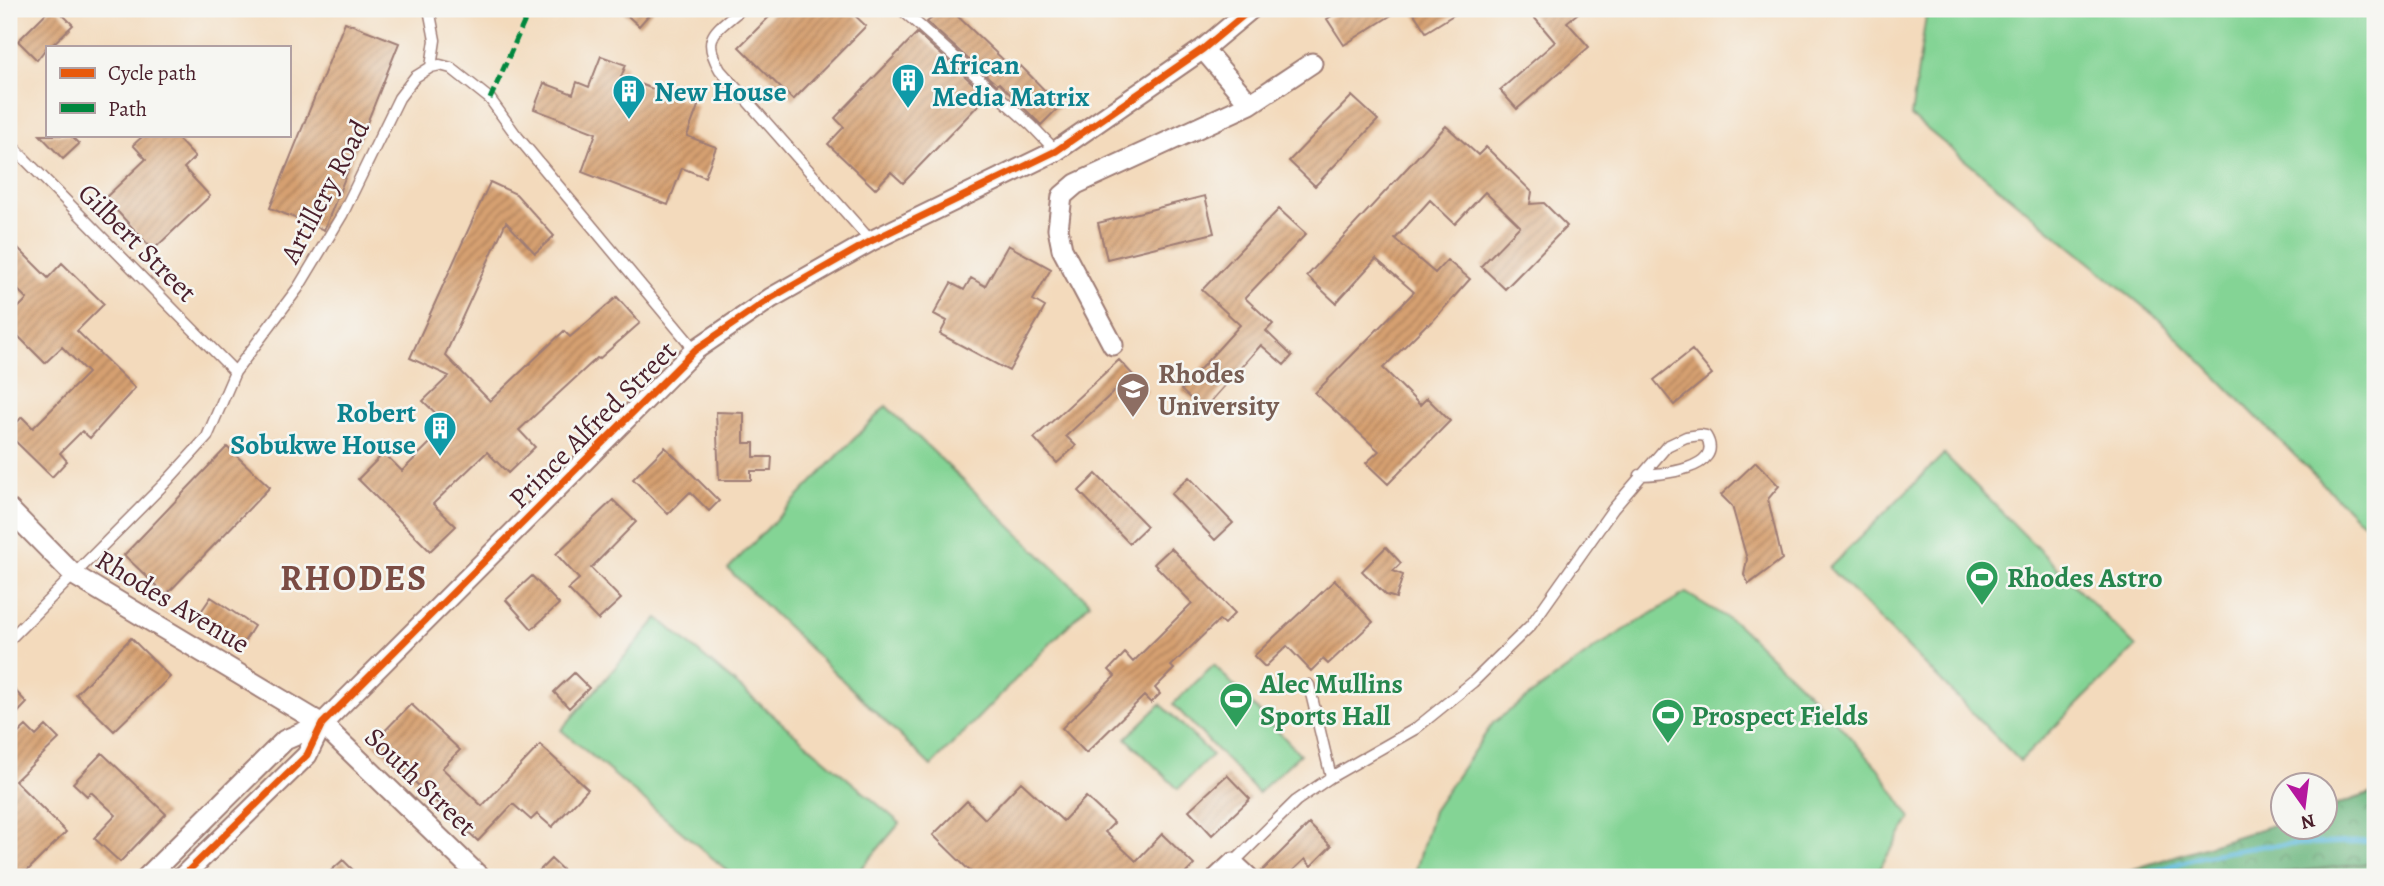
<svg xmlns="http://www.w3.org/2000/svg" width="2384" height="886" font-family="Alegreya,serif">
<style>
.green{fill:#84d495;stroke:#677a60;stroke-width:2}
.forest{fill:url(#forest-crowns);stroke:#5a6a54;stroke-width:2}
.lines{fill:none;stroke-linecap:round;stroke-linejoin:round}
.stream{stroke:#5db9db;stroke-width:5}
.building{fill:url(#building-hatch)}
.lane-casing{stroke:#9e7c74;stroke-width:13}
.street-casing{stroke:#9e7c74;stroke-width:23}
.lane{stroke:#fff;stroke-width:10}
.street{stroke:#fff;stroke-width:19}
.quiet{stroke:#00873e;stroke-width:5;stroke-dasharray:10 5;stroke-linecap:butt}
.cycleway-casing{stroke:#f6f6f2;stroke-width:11}
.cycleway{stroke:#e8590c;stroke-width:7}
.labels{text-anchor:middle;stroke-width:5;stroke-linejoin:round;paint-order:stroke}
.culture-label{font-size:28px;font-weight:bold;fill:#0d838f;stroke:#f6f6f2;text-anchor:start}
.street-label{font-size:28px;fill:#4a1f2b;stroke:#f6f6f2}
.education-label{font-size:28px;font-weight:bold;fill:#785e54;stroke:#f6f6f2;text-anchor:start}
.leisure-label{font-size:28px;font-weight:bold;fill:#27864d;stroke:#f6f6f2;text-anchor:start}
.district-label{font-size:35px;font-weight:bold;letter-spacing:2px;fill:#7b4c44;stroke:#f6f6f2}
</style>
<defs>
<pattern id="forest-crowns" width="20" height="18" patternUnits="userSpaceOnUse" patternTransform="scale(1.75)"><rect width="20" height="18" fill="#6bb67e"/><path d="M2 6a3 3 0 1 1 6 0M12 15a3 3 0 1 1 6 0" fill="none" stroke="#5a9367"/></pattern>
<pattern id="building-hatch" width="6" height="6" patternUnits="userSpaceOnUse" patternTransform="scale(1.75)"><rect width="6" height="6" fill="#d6a071"/><path d="M-1 1l2-2M0 6l6-6M5 7l2-2" fill="none" stroke="#b0825d"/></pattern>
</defs>
<rect width="100%" height="100%" fill="#f6f6f2"/>
<filter id="ink" filterUnits="userSpaceOnUse"><feTurbulence type="fractalNoise" baseFrequency=".0143" numOctaves="2"/><feDisplacementMap in="SourceGraphic" scale="14" xChannelSelector="R" yChannelSelector="G"/><feConvolveMatrix kernelMatrix="1 2 1 2 8 2 1 2 1" color-interpolation-filters="sRGB"/></filter>
<filter id="wash" filterUnits="userSpaceOnUse"><feTurbulence type="fractalNoise" baseFrequency=".00686" numOctaves="4" result="noise"/><feDisplacementMap in="SourceGraphic" scale="28" xChannelSelector="R" yChannelSelector="G"/><feGaussianBlur stdDeviation="1.57" result="paint"/><feColorMatrix in="noise" values="0 0 0 0 0 0 0 0 0 0 0 0 0 0 0 0 0 1.4 0 .05"/><feComposite in="paint" operator="in"/></filter>
<g filter="url(#wash)">
<rect width="100%" height="100%" fill="#f3dabc"/>
<path class="green" d="M1927 9H2375V529L2355 516 2161 321 1911 116Z
M886 406 1090 603 931 766 728 569Z
M1944 454 2136 647 2020 761 1829 568Z
M1686 593 1737 624 1823 707 1878 768 1911 818 1874 877H1414L1433 811 1493 723 1598 646Z
M658 618 900 823 854 877H735L561 730Z
M1214 665 1300 754 1258 793 1173 704Z
M1161 704 1212 755 1178 789 1126 738Z
M2375 863V877H2245Z"/>
<path class="forest" d="M2375 792V863L2245 877H2109L2282 822V826H2324L2325 809Z"/>
<g class="lines">
<path class="stream" d="M2135 877 2203 856 2262 846 2375 841"/>
</g>
<g id="blocks">
<path class="building" d="M50 9H57L73 25 50 47H47L37 60 18 41Z
M620 9H654L639 26Z
M777 9H848L866 26 793 100 739 47Z
M922 9H950L1015 71 1021 66 1060 106 1041 125 999 83 997 85 927 22 932 18Z
M1343 9H1401L1344 45 1327 19Z
M1411 9H1463L1426 32Z
M1527 9H1583L1567 22 1589 47 1517 109 1500 90 1555 42Z
M345 22 399 43 324 230 270 208Z
M917 33 987 96 903 183 891 172 875 189 828 144 844 127 835 118Z
M601 56 626 65 621 77 698 106 687 136 716 147 705 177 682 168 668 205 582 172 596 133 534 109 544 83 573 94 577 82 589 87Z
M1352 96 1378 120 1315 186 1289 161Z
M1446 126 1478 155 1486 147 1532 192 1530 204 1544 203 1567 226 1505 289 1481 266 1520 226 1485 192 1455 224 1430 200 1395 239 1435 273 1447 260 1470 279 1429 325 1427 324 1383 368 1420 405 1427 398 1450 421 1388 484 1366 463 1379 451 1315 393 1414 292 1376 259 1336 303 1307 276Z
M40 135H70L79 144 63 159Z
M144 135H174L195 157 184 168 210 196 153 250 105 198 146 159 133 145Z
M490 182 516 194 554 236 535 253 506 222 445 355 490 401 564 331 570 337 617 297 640 323 599 359 597 358 519 430 535 447 508 473 487 452 433 504 456 526 430 551 358 479 384 453 402 471 448 425 423 401 449 376 410 358Z
M1205 196 1214 233 1107 259 1098 223Z
M1279 209 1306 234 1245 298 1273 324 1266 331 1292 356 1284 365 1261 345 1203 410 1181 390 1240 325 1202 290Z
M9 239 48 278 62 263 104 304 77 331 135 388 90 438 82 431 60 453 67 461 52 477 9 435V431L22 417 33 428 88 373 62 347 45 363 9 327V317L27 299 9 281Z
M1008 245 1051 269 1033 300 1045 307 1009 371 940 334 947 321 934 314 951 283 964 290 971 278 985 286Z
M1692 350 1712 374 1674 405 1654 380Z
M1119 360 1148 391 1133 405 1118 388 1066 436 1076 446 1057 463 1034 438Z
M716 412 744 413V443H754V457H772L771 471H751V480H719Z
M227 447 270 487 166 595 124 555Z
M665 447 719 501 709 511 690 492 668 514 633 479Z
M1756 462 1779 486 1768 499 1782 559 1749 584 1744 575 1747 559 1732 506 1721 495Z
M1096 474 1147 526 1129 543 1079 491Z
M1189 477 1233 523 1215 540 1171 494Z
M613 500 636 522 591 568 621 599 598 620 568 589 579 579 556 554Z
M1386 547 1401 563 1393 571 1403 575 1396 598 1386 595 1362 571Z
M1171 548 1235 613 1224 624 1219 620 1171 666 1174 669 1155 688 1160 694 1151 703 1144 696 1086 753 1062 728 1115 676 1109 670 1125 653 1133 662 1192 603 1154 564Z
M532 576 559 604 532 629 506 600Z
M1335 580 1373 622 1328 664 1323 659 1311 671 1287 646 1265 667 1254 656Z
M211 597 254 626 242 645 198 616Z
M131 638 170 677 114 731 76 694Z
M574 673 589 688 569 708 554 692Z
M9 684 27 703 9 722Z
M411 704 460 750 442 768 482 806 540 745 588 789 552 827 537 814 531 820 513 804 478 841 373 743Z
M26 726 36 736 46 726 59 739 15 781 66 832 21 877H13L9 873V742Z
M102 753 166 814 120 862 94 838 116 815 91 792 87 796 73 783Z
M1227 775 1250 799 1212 835 1189 810Z
M1021 782 1063 821 1086 797 1114 823 1105 832 1136 861 1162 834 1194 865 1182 877H976L933 835 967 801 985 819Z
M1309 824 1331 846 1311 866 1305 859 1286 877H1260V873Z
M551 859 570 877H533Z
M343 860 360 877H324Z"/>
</g>
</g>
<g filter="url(#ink)">
<use href="#blocks" fill-opacity="0" stroke="#9e7c74" stroke-width="2"/>
<g class="lines">
<defs>
<path id="lane" d="M429 9 435 40 431 67
M741 9C716 31 700 36 720 70L871 241
M901 9 1031 125 1056 151
M9 143 235 372
M9 640 168 480 207 437 235 372 298 288 342 215 399 98 415 77 431 67 440 65 451 68 490 99 516 135 695 350
M1309 685 1331 777
M1233 863 1296 801 1331 777 1415 729 1473 682 1531 625 1613 509 1667 446 1686 437 1700 435 1706 436C1726 469 1659 475 1640 475"/>
<path id="street" d="M1203 49 1250 104 1312 63
M1113 345 1062 249 1058 229 1062 196 1076 184 1250 104
M9 509 74 575 322 724 480 877
M147 877 285 740 322 724
M182 877 307 755 322 724 695 350 771 298 871 241 1056 151 1203 49 1251 9
M1218 877 1233 863 1248 877"/>
</defs>
<use href="#lane" class="lane-casing"/>
<use href="#street" class="street-casing"/>
<use href="#lane" class="lane"/>
<use href="#street" class="street"/>
<path class="quiet" d="M490 99 530 9"/>
<defs>
<path id="cycleway" d="M182 877 307 755 322 724 695 350 771 298 871 241 1056 151 1203 49 1251 9"/>
</defs>
<use href="#cycleway" class="cycleway-casing"/>
<use href="#cycleway" class="cycleway"/>
</g>
</g>
<defs>
<symbol id="building-pin" viewBox="-11 -11 22 30"><path d="M0 17L-7.5 6A9.5 9.5 0 1 1 7.5 6Z" fill="#0f9aa8" stroke="#f6f6f2"/><path d="M-4-6H4V6H1V3H-1V6H-4ZM-2.5-4.3h1.7v1.8h-1.7ZM.8-4.3h1.7v1.8H.8ZM-2.5-1h1.7V.8h-1.7ZM.8-1h1.7V.8H.8Z" fill="#fff"/></symbol>
<symbol id="university-pin" viewBox="-11 -11 22 30"><path d="M0 17L-7.5 6A9.5 9.5 0 1 1 7.5 6Z" fill="#8d6e63" stroke="#f6f6f2"/><path d="M0-5L7-2L0 1L-7-2ZM-4 1L0 2.5L4 1V4Q0 6-4 4Z" fill="#fff"/></symbol>
<symbol id="stadium-pin" viewBox="-11 -11 22 30"><path d="M0 17L-7.5 6A9.5 9.5 0 1 1 7.5 6Z" fill="#2e9e5b" stroke="#f6f6f2"/><path d="M0-5a6.5 5 0 1 0 0 10a6.5 5 0 1 0 0-10ZM-3.5-1.8h7v3.6h-7Z" fill="#fff"/></symbol>
</defs>
<g fill-rule="evenodd">
<use href="#building-pin" x="889" y="61" width="38" height="52"/>
<use href="#building-pin" x="610" y="72" width="38" height="52"/>
<use href="#university-pin" x="1114" y="370" width="38" height="52"/>
<use href="#building-pin" x="421" y="409" width="38" height="52"/>
<use href="#stadium-pin" x="1963" y="558" width="38" height="52"/>
<use href="#stadium-pin" x="1217" y="680" width="38" height="52"/>
<use href="#stadium-pin" x="1649" y="696" width="38" height="52"/>
</g>
<g class="labels">
<g class="culture-label">
<text x="932" y="74">African<tspan x="932" dy="32">Media Matrix</tspan></text>
<text x="654" y="101">New House</text>
<text x="416" y="422" text-anchor="end">Robert<tspan x="416" dy="32">Sobukwe House</tspan></text>
</g>
<g class="street-label">
<text transform="translate(324 191) rotate(-62)" y="10">Artillery Road</text>
<text transform="translate(138 242) rotate(45)" y="10">Gilbert Street</text>
<text transform="translate(592 424) rotate(-45)" y="10">Prince Alfred Street</text>
<text transform="translate(173 601) rotate(31)" y="10">Rhodes Avenue</text>
<text transform="translate(421 781) rotate(44)" y="10">South Street</text>
</g>
<g class="education-label">
<text x="1158" y="383">Rhodes<tspan x="1158" dy="32">University</tspan></text>
</g>
<g class="leisure-label">
<text x="2007" y="587">Rhodes Astro</text>
<text x="1260" y="693">Alec Mullins<tspan x="1260" dy="32">Sports Hall</tspan></text>
<text x="1692" y="725">Prospect Fields</text>
</g>
<g class="district-label">
<text x="354" y="590">RHODES</text>
</g>
</g>
<rect width="2384" height="886" fill="none" stroke="#f6f6f2" stroke-width="35"/>
<rect x="46" y="46" width="245" height="91" fill="#f6f6f2" stroke="#b1a0a2" stroke-width="2"/>
<rect x="60" y="68" width="35" height="10" fill="#e8590c" stroke="#b1a0a2" stroke-width="2"/>
<text x="108" y="80" font-size="21" fill="#4a1f2b">Cycle path</text>
<rect x="60" y="103" width="35" height="10" fill="#00873e" stroke="#b1a0a2" stroke-width="2"/>
<text x="108" y="116" font-size="21" fill="#4a1f2b">Path</text>
<g transform="translate(2304 806) rotate(166)"><circle r="33" fill="#f6f6f2" stroke="#b1a0a2" stroke-width="2"/>
<path d="M0-5L12 26L0 18L-12 26Z" fill="#b5179e"/>
<text y="-10" font-size="19" font-weight="bold" text-anchor="middle" fill="#4a1f2b">N</text>
</g>
</svg>
